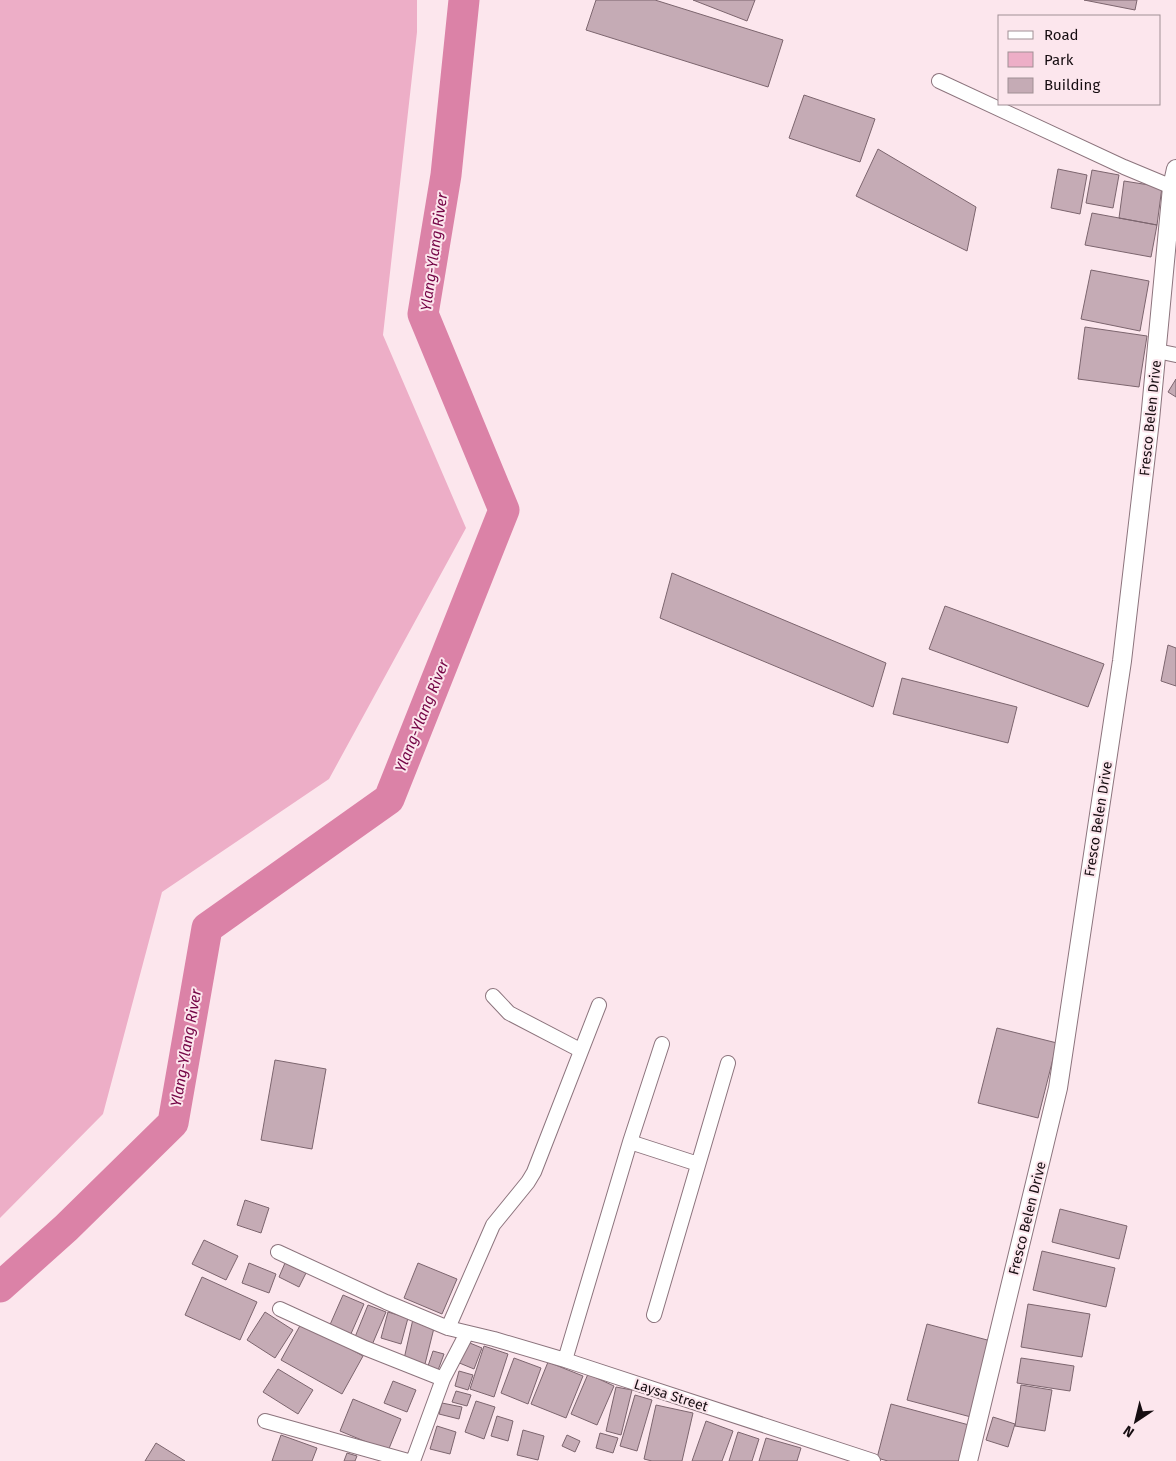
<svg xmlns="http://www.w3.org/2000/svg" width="1176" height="1461" font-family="'Fira Sans',sans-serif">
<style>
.green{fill:#edaec7}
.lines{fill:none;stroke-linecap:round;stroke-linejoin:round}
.river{stroke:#db82a7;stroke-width:31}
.building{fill:#c5abb5;stroke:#7c656e}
.minor-casing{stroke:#8c747d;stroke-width:16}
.tertiary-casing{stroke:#8c747d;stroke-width:20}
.minor{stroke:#fff;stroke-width:14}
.tertiary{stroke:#fff;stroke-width:18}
.labels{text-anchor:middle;stroke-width:4;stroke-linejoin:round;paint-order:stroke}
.street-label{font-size:14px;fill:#160d11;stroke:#fce6ed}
.water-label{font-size:15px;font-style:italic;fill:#740445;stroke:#fce6ed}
</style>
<rect width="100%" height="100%" fill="#fce6ed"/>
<path class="green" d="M0 0H417V32L383 335 466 528 329 779 162 892 103 1114 0 1218Z"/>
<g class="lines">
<path class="river" d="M0 1287 66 1228 173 1123 207 928 389 799 504 510 423 314 446 175 464 0"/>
</g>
<path class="building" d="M596 0H655L783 40 768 87 586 30Z
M693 0H755L747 21Z
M1084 0H1137L1135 10Z
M804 95 875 119 860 162 789 138Z
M878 149 976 207 967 251 856 196Z
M1058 169 1087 175 1080 214 1051 208Z
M1092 170 1119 175 1113 208 1086 203Z
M1124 181 1162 187 1157 225 1119 218Z
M1092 213 1157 225 1151 257 1085 245Z
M1091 270 1149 281 1140 331 1081 319Z
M1085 327 1147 336 1139 387 1078 379Z
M1176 379V397L1168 392Z
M672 573 886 663 873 707 660 618Z
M945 606 1104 664 1088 707 929 649Z
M1168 645 1176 648V686L1161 681Z
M902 678 1017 707 1008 743 893 714Z
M997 1028 1057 1043 1038 1118 978 1103Z
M275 1060 326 1069 312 1149 261 1140Z
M245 1200 269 1208 261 1233 237 1225Z
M1060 1209 1127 1226 1119 1259 1052 1242Z
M204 1240 238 1256 226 1280 192 1264Z
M1042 1251 1115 1268 1106 1307 1033 1290Z
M249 1263 276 1274 269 1293 242 1283Z
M285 1263 306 1273 299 1287 279 1277Z
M418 1263 457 1279 442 1314 404 1298Z
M202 1277 257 1302 240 1340 185 1315Z
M343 1295 364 1304 350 1336 329 1327Z
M1028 1304 1090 1314 1082 1357 1021 1347Z
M368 1305 386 1312 372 1345 355 1337Z
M265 1312 293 1330 275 1358 247 1340Z
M388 1312 408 1318 401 1344 381 1338Z
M413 1319 435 1324 425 1364 404 1359Z
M302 1322 363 1356 342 1394 281 1360Z
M927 1324 991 1341 971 1417 907 1400Z
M465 1341 482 1348 474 1369 457 1362Z
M484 1346 508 1354 494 1397 470 1389Z
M433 1351 444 1354 437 1373 427 1369Z
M514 1358 541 1368 528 1404 501 1393Z
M1021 1358 1074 1366 1070 1391 1017 1383Z
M548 1362 583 1376 566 1418 531 1404Z
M278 1369 313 1390 298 1414 263 1392Z
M459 1371 473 1375 468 1390 455 1386Z
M588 1374 614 1386 597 1425 571 1414Z
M393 1381 416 1390 407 1412 384 1403Z
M1021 1385 1052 1390 1045 1431 1015 1426Z
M616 1387 632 1390 621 1435 606 1431Z
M456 1391 471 1395 467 1406 452 1402Z
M635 1395 652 1400 637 1451 620 1446Z
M353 1399 401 1419 388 1451 340 1431Z
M476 1401 495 1407 484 1439 465 1432Z
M442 1403 462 1407 459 1419 439 1414Z
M891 1404 969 1425 959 1461H888L877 1458Z
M656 1405 693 1413 682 1461H652L644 1459Z
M497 1416 513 1421 508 1441 491 1436Z
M993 1417 1015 1424 1008 1447 986 1440Z
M706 1421 733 1431 722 1461H692Z
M437 1426 456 1432 450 1454 430 1449Z
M523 1430 544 1436 538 1460 517 1455Z
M738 1432 759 1439 752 1461H729Z
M600 1433 618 1438 613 1453 596 1448Z
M281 1435 317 1448 312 1461H272Z
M567 1435 580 1441 575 1452 562 1446Z
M766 1438 801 1448 797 1461H759Z
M156 1443 185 1461H145Z
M347 1453 357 1456 355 1461H344Z"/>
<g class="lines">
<defs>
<path id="minor" d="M939 81 1124 167 1172 187
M1157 351 1176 355
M493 996 509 1013 580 1050
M630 1142 698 1164
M278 1252 386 1302 448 1328 494 1339 565 1360 873 1461
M280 1309 365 1348 443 1379
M654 1315 728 1063
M448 1328 493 1225 528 1182 534 1172 599 1005
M565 1360 630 1142 662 1044
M265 1421 408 1461
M413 1461 443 1379 467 1333"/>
<path id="tertiary" d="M968 1461 1058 1088 1122 661 1150 420 1172 187 1176 169"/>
</defs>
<use href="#minor" class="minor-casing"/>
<use href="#tertiary" class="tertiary-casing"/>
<use href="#minor" class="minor"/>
<use href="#tertiary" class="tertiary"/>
</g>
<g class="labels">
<g class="street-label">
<text transform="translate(1150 418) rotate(-84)" y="5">Fresco Belen Drive</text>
<text transform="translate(1098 819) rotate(-81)" y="5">Fresco Belen Drive</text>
<text transform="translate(1027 1218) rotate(-76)" y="5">Fresco Belen Drive</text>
<text transform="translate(671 1395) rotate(18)" y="5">Laysa Street</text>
</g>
<g class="water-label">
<text transform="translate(434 252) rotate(-82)" y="5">Ylang-Ylang River</text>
<text transform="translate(422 716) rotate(-68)" y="5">Ylang-Ylang River</text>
<text transform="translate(186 1048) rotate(-80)" y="5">Ylang-Ylang River</text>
</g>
</g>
<rect x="998" y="15" width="162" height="90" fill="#fce6ed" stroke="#a08f95"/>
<rect x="1008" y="31" width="25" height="8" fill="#ffffff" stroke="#a08f95"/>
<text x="1044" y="40" font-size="15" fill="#160d11">Road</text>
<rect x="1008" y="52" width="25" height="15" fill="#edaec7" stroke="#a08f95"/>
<text x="1044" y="65" font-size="15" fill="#160d11">Park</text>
<rect x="1008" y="78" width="25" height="15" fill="#c5abb5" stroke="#a08f95"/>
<text x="1044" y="90" font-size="15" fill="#160d11">Building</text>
<g transform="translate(1136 1421) rotate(215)" stroke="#fce6ed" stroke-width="4" paint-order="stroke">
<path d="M0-4L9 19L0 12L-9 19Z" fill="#160d11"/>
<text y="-8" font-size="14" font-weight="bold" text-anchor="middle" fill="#160d11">N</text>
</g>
</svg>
